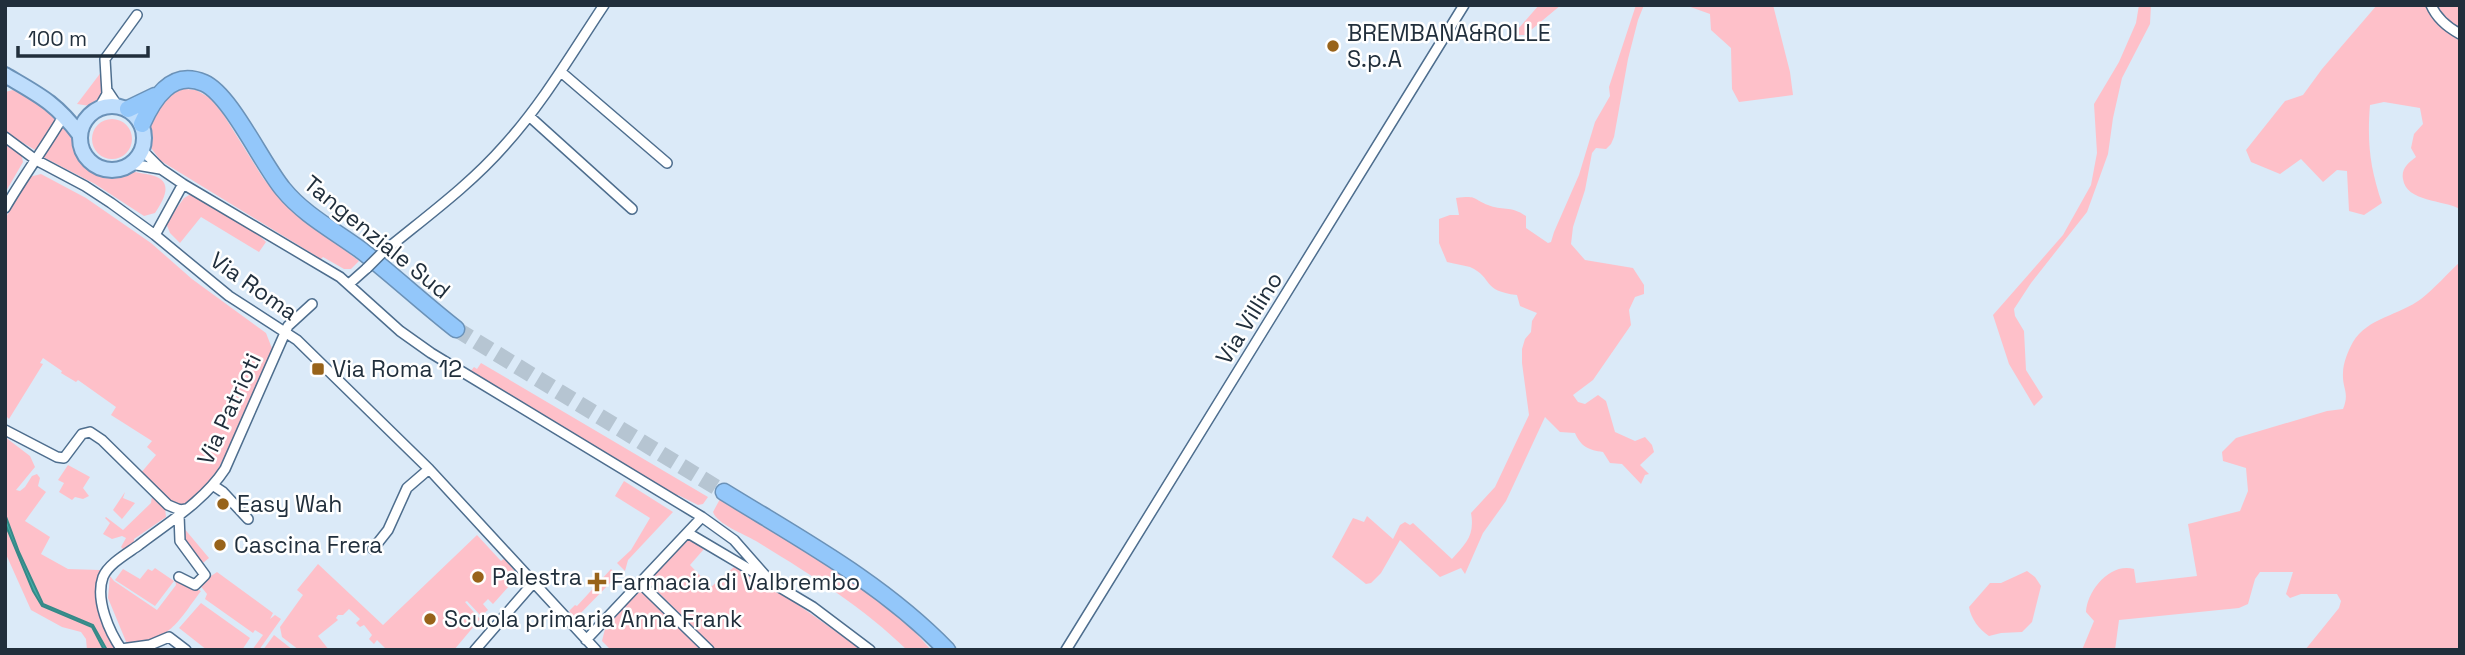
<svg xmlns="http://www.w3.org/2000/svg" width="2465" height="655" font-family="'Space Grotesk',sans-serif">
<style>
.green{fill:#fec0c9}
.water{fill:#40afa8;stroke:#378988;stroke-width:2}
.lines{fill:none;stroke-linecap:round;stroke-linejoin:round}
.highway-tunnel{stroke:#b6c5d2;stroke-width:16;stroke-dasharray:16 8;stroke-linecap:butt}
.street-casing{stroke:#4e6e8e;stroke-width:12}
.primary-casing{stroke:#6b92b8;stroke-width:18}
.highway-casing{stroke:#6b92b8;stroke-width:19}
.street{stroke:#fff;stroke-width:9}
.primary{stroke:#beddfc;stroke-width:14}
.highway{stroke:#93c7fa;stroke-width:16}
.street-bridge-casing{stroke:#4e6e8e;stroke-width:12;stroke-linecap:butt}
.street-bridge{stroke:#fff;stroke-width:9}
.poi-dot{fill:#98631a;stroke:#fff;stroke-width:2.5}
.labels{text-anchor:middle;stroke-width:5;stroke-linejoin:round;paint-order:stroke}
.poi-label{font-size:23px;fill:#212f3c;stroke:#fff;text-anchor:start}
.street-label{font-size:23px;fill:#212f3c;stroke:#fff}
</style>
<rect width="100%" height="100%" fill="#dbeaf8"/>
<path class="green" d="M1539 5H1561L1525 35H1518V29Z
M1636 5H1644L1638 20 1628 59 1614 137 1611 144 1606 149 1596 148 1592 153 1585 190 1573 227 1571 244 1585 260 1633 268 1644 285V294L1635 297 1629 310 1631 325 1593 380 1573 395 1578 402 1585 404 1598 395 1606 401 1615 432 1635 441 1645 437 1652 445 1654 452 1640 465 1649 474 1645 475 1641 484 1622 464 1610 463 1603 452C1589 450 1581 447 1575 433L1560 432 1545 417 1506 501 1483 533 1465 574 1461 568 1440 577 1400 540 1381 573 1371 583 1366 584 1332 557 1353 518 1364 522 1367 516 1393 539 1400 525 1405 522 1410 525 1413 523 1452 559C1466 543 1475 536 1471 513L1495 487 1529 415 1522 363V349L1525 339 1531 332 1532 321 1537 313 1520 306 1517 295C1481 291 1494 278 1470 267 1463 265 1454 264 1447 262L1439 243V219L1450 215H1459L1456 198C1478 195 1472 199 1488 205 1502 211 1510 205 1526 216V228L1548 243 1551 242 1554 232 1579 175 1595 122 1610 96 1609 87Z
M1685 5H1773L1790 72 1793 95 1739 102 1732 89 1731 48 1711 30 1710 14Z
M2139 5H2151L2150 24 2122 78 2113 118 2108 154 2087 212 2031 283 2014 309 2015 316 2024 331 2026 370 2043 397 2034 406 2009 364 1993 315 2063 235 2091 185 2097 153 2094 104 2119 62 2136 23Z
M2377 5H2460V209C2444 200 2406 202 2403 179 2401 169 2408 163 2416 157L2411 148 2414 134 2423 124 2420 108 2384 102 2370 105C2367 143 2370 168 2382 203L2364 215 2349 211 2347 171 2337 170 2323 182 2301 159 2280 174 2251 162 2246 150 2285 101 2303 95 2322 69Z
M102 71C103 86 105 99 90 106L77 104Z
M184 89 196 90 210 98 223 114 263 178 285 204 359 261 351 269H344L323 257 321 259 161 161 151 148 148 119 165 96Z
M13 90 24 93 60 116 35 150 5 132V92Z
M92 139a20 20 0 1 1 40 0a20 20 0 1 1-40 0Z
M63 123C67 129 72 135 74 142 77 153 78 162 89 170 106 182 112 175 130 172 134 171 141 174 146 174 174 178 167 195 155 213L144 216 95 184 43 157Z
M5 142 21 153 23 162 5 193Z
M41 174 86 198 151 243 192 279 266 333 273 351 240 426 212 481 190 504 174 505 140 474 156 455 147 447 152 441 111 415 116 407 78 380 76 382 61 373 62 371 43 358 40 363 43 364 9 419 5 415V219L29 177Z
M191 194 253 229 266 242 259 252 201 217 180 243 170 233 166 223 184 198Z
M2460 262V650H2305L2339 608 2341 601 2337 594H2301L2290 598 2286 594 2293 572H2260L2255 579 2248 604 2239 608 2119 620 2115 650H2082L2094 621 2086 612C2087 591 2110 562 2134 569L2136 583 2197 576 2188 524 2240 511 2248 491 2246 468 2223 461 2222 452 2236 438 2327 411 2343 409C2350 392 2342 389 2343 373 2343 363 2348 351 2353 342 2367 318 2400 315 2421 299 2435 288 2447 274 2460 262Z
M481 363 708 497 703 504 698 505 678 495 676 497 470 372 474 367 477 369Z
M5 437 30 456 35 467 16 490 20 491 25 487 32 476 37 474 40 478 38 486 46 492 25 521 50 537 41 554 68 569 100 570 97 604 116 650H87L86 639 81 632 62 627 31 610 5 552Z
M68 465 90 477 83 488 89 496 83 499 75 497 72 500 59 492 64 483 58 480Z
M624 481 673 512 628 560 625 571 617 563 631 550 650 518 615 496Z
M125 492 123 498 135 503 122 519 113 510Z
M152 496 165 508 166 517 134 539V542L124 550 121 547 126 538 122 536 112 539 103 534 110 523 105 518 106 517 123 530 151 503Z
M720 499 815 554 902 617 931 650H907C862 606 810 574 756 541 744 534 717 524 713 512Z
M183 527 209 558 203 563 186 547Z
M477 535 501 561 505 558 518 576 493 604 488 599 483 604 488 610 481 616 467 601 465 602 480 619 454 650H387L377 640 374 644 369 639 372 635 364 625 360 627 356 623 360 619 349 609 343 615H338L336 618 338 620 318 636 329 650H299L282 637 280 627 303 595 297 590 318 564 383 625Z
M688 538 704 549 690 565 711 587 734 567 787 597 862 650H716L651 585 650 578Z
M155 568 174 581 155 606 115 580 123 569 140 579 148 569 152 571Z
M611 569 619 577 613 580 576 618 569 611 575 605 577 606Z
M2027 571 2035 577 2041 586 2032 622 2022 632 2001 633 1989 636C1979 629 1971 619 1969 607L1990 583H2001Z
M217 572 273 613 270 619 275 615 281 619 259 650H252L263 635 255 630 253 633 205 599 207 594 199 584Z
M110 576 114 581 157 610 176 585 175 580 201 591C174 627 173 637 127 644L108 598Z
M641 589 703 650H611L602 641 606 625Z
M201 603 250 638 242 650H207L179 628Z
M274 635 293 650H263Z"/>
<path class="water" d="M5 514 19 552 43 604 93 625 107 650H104L92 627 42 606 33 591 6 526Z"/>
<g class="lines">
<path class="highway-tunnel" d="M456 329 724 492"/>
<defs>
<path id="street" d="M2431 5C2437 19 2447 27 2460 34
M561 72 667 163
M107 90 117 105
M99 108 107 94 105 59 137 15
M529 116 632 209
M5 137 36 160 85 186 111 203 155 235 229 296 297 340 429 469 596 650
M142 150 161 169 183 184 340 277 400 331 431 353 702 517 734 540 771 582
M131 164 160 169
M5 208C23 177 43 150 61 120
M155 235 183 184
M382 253C423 219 469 186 504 146 543 103 572 53 604 5
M349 284 367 268
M5 430 57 457 64 458 82 434 90 432 102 440 168 505 180 510 186 509
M214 486 223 492 248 519
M179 515 180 541 205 575 195 585 179 577
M688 533 813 607 870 650
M373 549 388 530 407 488 429 469
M640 583 709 650
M586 640 702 517
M121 649 150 645 169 637 186 650
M122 650C109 632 95 599 103 577 108 564 128 553 139 545 169 522 204 501 225 469L288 326 312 304
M475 650 534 582
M1066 650 1464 5"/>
<path id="primary" d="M5 75C39 95 55 102 80 135
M80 138a32 32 0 1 1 64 0a32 32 0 1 1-64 0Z"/>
<path id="highway" d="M128 109 155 96
M142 124C153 99 172 69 204 83 231 95 262 164 283 189 304 215 335 231 362 251 394 276 424 304 456 329
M724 492C802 540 882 583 947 650"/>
</defs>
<use href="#street" class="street-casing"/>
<use href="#primary" class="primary-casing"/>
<use href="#highway" class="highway-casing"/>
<use href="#street" class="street"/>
<use href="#primary" class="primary"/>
<use href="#highway" class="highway"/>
<defs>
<path id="street-bridge" d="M367 268 382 253"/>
</defs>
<use href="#street-bridge" class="street-bridge-casing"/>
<use href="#street-bridge" class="street-bridge"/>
</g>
<g class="poi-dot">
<circle cx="1333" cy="46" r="7"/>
<rect x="311" y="362" width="14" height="14" rx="3.5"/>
<circle cx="223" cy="504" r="7"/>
<circle cx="220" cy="545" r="7"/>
<circle cx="478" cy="577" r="7"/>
<path d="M593.5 571.5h7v7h7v7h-7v7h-7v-7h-7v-7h7z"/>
<circle cx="430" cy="619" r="7"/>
</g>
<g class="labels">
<g class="poi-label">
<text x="1347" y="41">BREMBANA&amp;ROLLE<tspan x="1347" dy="26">S.p.A</tspan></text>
<text x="332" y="377">Via Roma 12</text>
<text x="237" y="512">Easy Wah</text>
<text x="234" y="553">Cascina Frera</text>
<text x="492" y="585">Palestra</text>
<text x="611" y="590">Farmacia di Valbrembo</text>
<text x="444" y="627">Scuola primaria Anna Frank</text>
</g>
<g class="street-label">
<text transform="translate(377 237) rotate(39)" y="8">Tangenziale Sud</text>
<text transform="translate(254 286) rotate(35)" y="8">Via Roma</text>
<text transform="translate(1249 318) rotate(-58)" y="8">Via Villino</text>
<text transform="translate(229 409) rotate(-65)" y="8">Via Patrioti</text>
</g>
</g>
<rect width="2465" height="655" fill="none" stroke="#212f3c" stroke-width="14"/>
<path d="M18 46v10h130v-10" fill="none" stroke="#212f3c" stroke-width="3.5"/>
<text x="28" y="46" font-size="21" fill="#212f3c" stroke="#ffffff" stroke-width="5" paint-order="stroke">100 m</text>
</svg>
